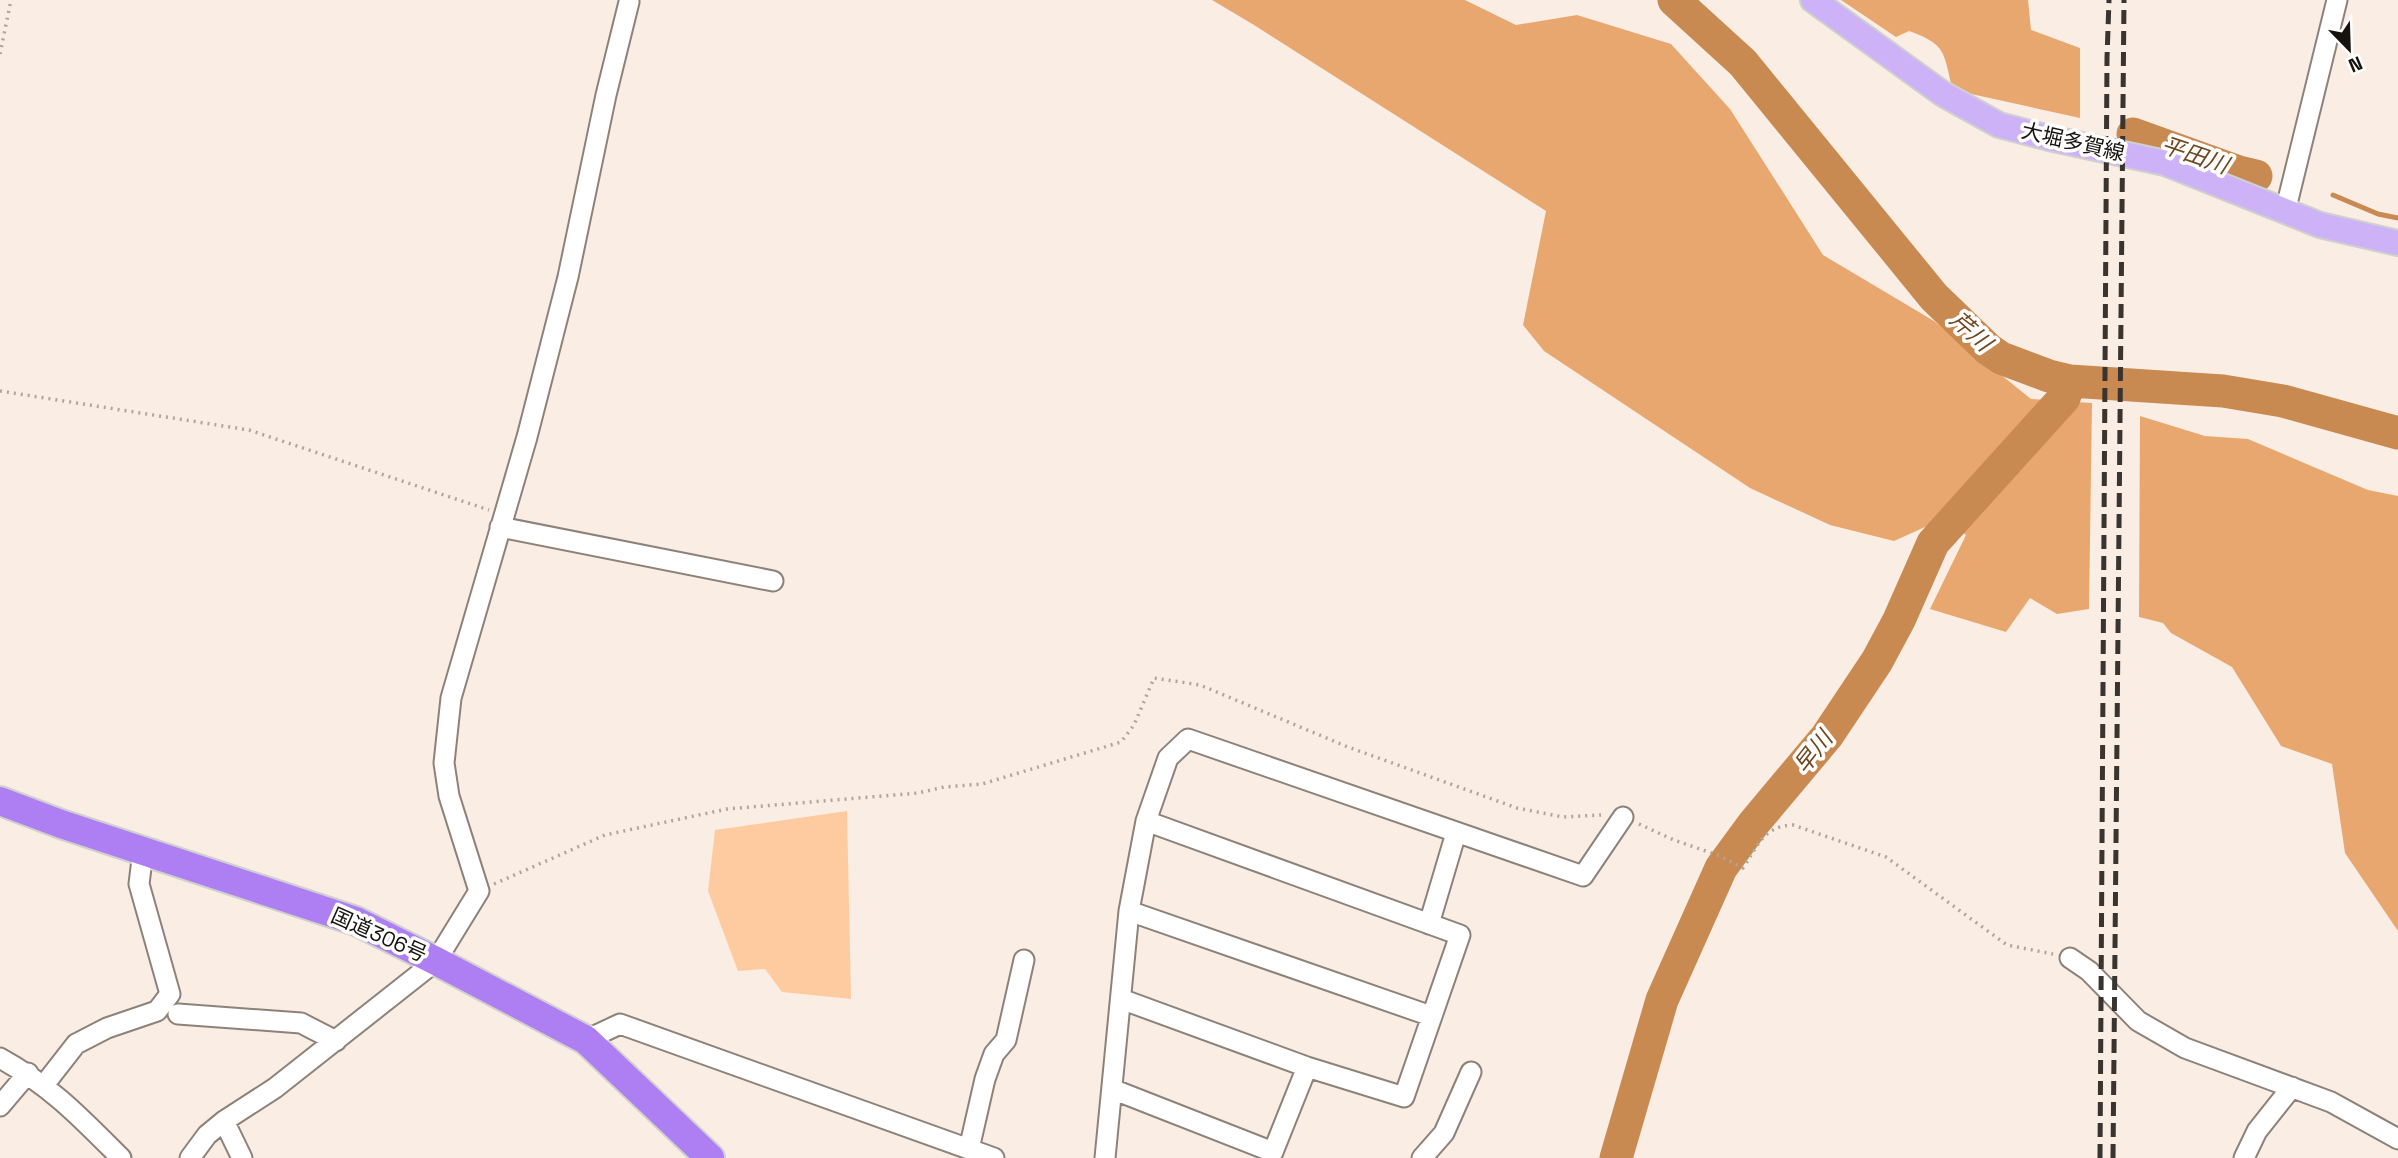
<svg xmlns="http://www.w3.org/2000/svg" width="2398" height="1158" font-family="'Space Grotesk','Noto Sans JP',sans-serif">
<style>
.green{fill:#fecba0}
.forest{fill:#e8a76f}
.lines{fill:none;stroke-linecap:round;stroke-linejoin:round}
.stream{stroke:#c98a52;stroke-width:5}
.river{stroke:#c98a52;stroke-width:33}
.minor-casing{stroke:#8d8279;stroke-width:23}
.major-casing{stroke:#d0d0cf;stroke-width:28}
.highway-casing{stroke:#d0d0cf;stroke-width:32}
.path{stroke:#afa59d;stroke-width:3.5;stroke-dasharray:2 5;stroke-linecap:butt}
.minor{stroke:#fff;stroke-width:19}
.major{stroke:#ceb2f7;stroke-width:24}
.highway{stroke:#ae7ff2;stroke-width:28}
.rail{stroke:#39342f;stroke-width:5;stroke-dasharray:14 7;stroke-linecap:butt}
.labels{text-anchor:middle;stroke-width:7;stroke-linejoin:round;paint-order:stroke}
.street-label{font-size:21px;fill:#16120e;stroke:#fefefe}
.water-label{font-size:23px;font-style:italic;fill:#71461c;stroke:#fefefe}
</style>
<rect width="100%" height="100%" fill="#faeee4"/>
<path class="green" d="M847 811 851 999 782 992 765 969 738 971 708 891 715 830Z"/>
<path class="forest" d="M1212 0H1465L1516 25 1577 15 1671 44 1730 109 1823 255 1934 321 2031 399 2092 403 2089 609 2057 614 2030 598 2006 632 1930 609 1966 535 1945 518 1894 541 1830 525 1750 488 1544 351 1523 325 1546 211 1254 25Z
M1841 0H2028L2031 30 2080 48V118L1953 90C1943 53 1948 45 1909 31L1896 37Z
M2140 416 2205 436 2248 439 2368 490 2398 496V931L2345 853 2332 764 2281 746 2232 667 2171 633 2163 623 2139 617Z"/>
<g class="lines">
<path class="stream" d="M2333 195 2378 214 2398 218"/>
<path class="river" d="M1674 0 1743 63 1934 297 1988 349 2001 358 2049 376 2070 381 2223 391 2283 401 2398 433
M2133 134 2239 172 2256 176
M1616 1158 1662 1000 1721 868 1754 823 1827 736 1877 661 1899 620 1933 543 2064 398 2070 381"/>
<defs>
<path id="minor" d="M2285 212 2337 0
M500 527 773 581
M1129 911 1431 1016
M1429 924 1456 833
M2070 958 2089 971 2138 1021 2185 1048 2331 1102 2398 1139
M1121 999 1307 1067 1404 1097 1460 935 1146 821
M178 1014 301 1023 336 1041
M586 1040 620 1024 994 1158
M0 1058C51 1086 80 1117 121 1158
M44 1085 76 1044 107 1028 157 1011 170 994 139 884 143 851
M1112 1089 1273 1152 1307 1067
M0 1106 28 1073
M224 1121 242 1158
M969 1149 985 1079 994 1054 1006 1040 1024 960
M190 1158 207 1135 224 1121 275 1088 436 961 479 891 449 796 444 763 451 698 527 437 568 277 606 95 629 2
M1105 1158 1129 911 1146 821 1168 758 1188 739 1583 876 1623 817
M1422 1158 1444 1133 1471 1072
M2244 1158 2257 1131 2292 1087"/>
<path id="major" d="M1813 0 1943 94 1999 125 2049 138 2165 163 2320 225 2398 243"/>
<path id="highway" d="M0 801 61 824 356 921 436 961 586 1040 710 1158"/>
</defs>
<use href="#minor" class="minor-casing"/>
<use href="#major" class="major-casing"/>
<use href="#highway" class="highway-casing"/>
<path class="path" d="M0 54 11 0
M0 391 249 430 489 510
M1639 824 1674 840 1720 856 1743 868C1758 845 1764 826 1793 825L1886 857 2007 945 2053 954
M494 884 605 835 727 809 918 793 944 787 982 784 1121 742 1134 725 1154 678 1200 685 1348 747 1517 808 1563 817 1601 815"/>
<use href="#minor" class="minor"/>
<use href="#major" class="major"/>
<use href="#highway" class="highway"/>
<path class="rail" d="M2100 1158 2107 58 2109 0
M2113 1158 2124 0"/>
</g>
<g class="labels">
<g class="street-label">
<text transform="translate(2073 142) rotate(13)" y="7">大堀多賀線</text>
<text transform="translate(379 935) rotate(24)" y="7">国道306号</text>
</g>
<g class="water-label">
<text transform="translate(2195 155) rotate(19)" y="8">平田川</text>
<text transform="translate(1971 331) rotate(42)" y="8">芹川</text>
<text transform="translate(1813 752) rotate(-52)" y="8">早川</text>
</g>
</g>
<g transform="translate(2349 49) rotate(157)" stroke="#fefefe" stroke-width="5" paint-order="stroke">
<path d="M0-5L12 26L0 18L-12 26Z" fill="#16120e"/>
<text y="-10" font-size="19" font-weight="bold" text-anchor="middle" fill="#16120e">N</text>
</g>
</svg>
